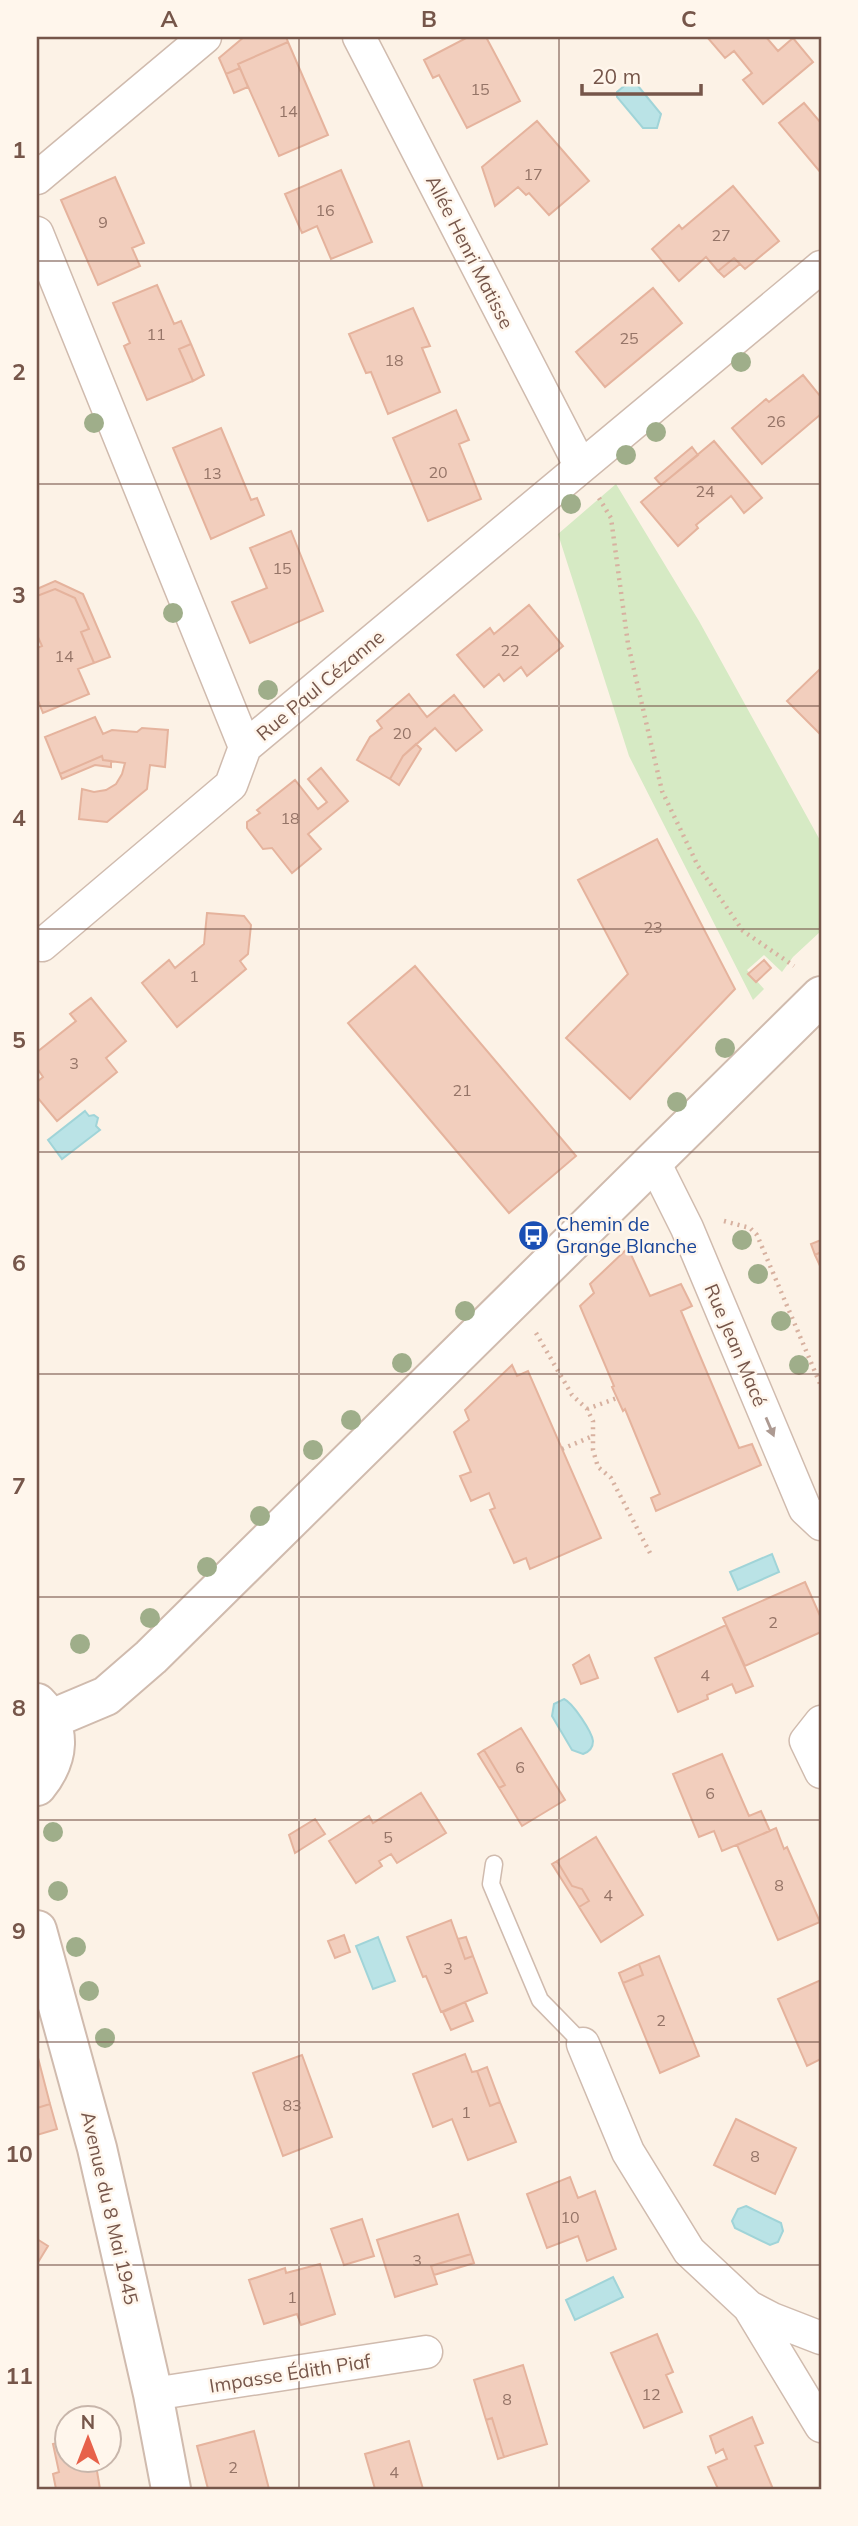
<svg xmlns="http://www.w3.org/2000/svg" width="858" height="2526" font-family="Mulish,sans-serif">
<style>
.green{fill:#d6eac4}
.water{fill:#bae3e6;stroke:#a0d4d8;stroke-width:2}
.building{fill:#f2cebd;stroke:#e5b39d;stroke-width:2}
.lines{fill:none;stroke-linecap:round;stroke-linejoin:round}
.service-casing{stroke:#d0bbae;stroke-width:19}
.minor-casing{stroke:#d0bbae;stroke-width:35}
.tertiary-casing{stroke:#d0bbae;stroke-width:42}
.path{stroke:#d7b1a0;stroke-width:4.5;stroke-dasharray:2 5;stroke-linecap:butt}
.service{stroke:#fff;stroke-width:16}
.minor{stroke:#fff;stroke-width:32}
.tertiary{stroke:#fff;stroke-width:38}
.tree{fill:#9fae8a}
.oneway{fill:#ad9a92}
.grid{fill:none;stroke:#76564a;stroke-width:2;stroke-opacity:0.55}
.labels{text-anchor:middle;stroke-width:5;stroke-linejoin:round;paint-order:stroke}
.number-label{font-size:16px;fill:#957467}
.street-label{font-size:19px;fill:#76564a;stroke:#fff6ec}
.transit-label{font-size:19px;fill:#164399;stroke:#fff6ec;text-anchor:start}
.neatline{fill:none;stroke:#76564a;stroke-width:2.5}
.grid-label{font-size:23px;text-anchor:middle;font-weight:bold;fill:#76564a}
</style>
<rect width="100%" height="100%" fill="#fcf2e6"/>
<path class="green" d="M616 484 699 621 821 842V931L793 957 782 972 764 955 747 970 764 989 753 1000 629 756 558 534Z"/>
<path class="water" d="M630 81H634L661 114 657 128H643L617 97V92Z
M85 1111 89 1116 94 1115 98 1118 96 1126 100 1130 62 1159 48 1140Z
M772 1554 779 1572 738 1590 730 1572Z
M564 1699C573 1703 592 1732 593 1741 593 1748 589 1752 583 1754L572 1750 552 1716 554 1704Z
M378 1937 395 1981 373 1989 356 1946Z
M746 2206 781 2223 783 2231 778 2242 770 2245 735 2228 732 2221 738 2209Z
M613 2277 623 2297 575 2320 566 2300Z"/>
<path class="building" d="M244 37H286L288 42 238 64 240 68 226 74 219 58Z
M468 37H486L520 101 467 128 439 75 433 78 424 60Z
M707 37H766L778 51 793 38 813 62 763 104 743 80 752 73 734 51 725 58Z
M288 42 328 135 279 156 238 64Z
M240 68 248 87 234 93 226 74Z
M804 103 821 123V173L779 123Z
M537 121 589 181 549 215 529 193 526 195 518 187 495 206 482 167Z
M341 170 372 242 331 259 317 226 302 233 285 194Z
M115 177 144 243 132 248 140 266 98 285 61 200Z
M733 186 779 241 745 269 734 258 718 271 706 257 679 281 652 249 679 225 682 229Z
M734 258 740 264 724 277 718 271Z
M157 285 174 324 181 321 191 344 179 349 193 381 147 400 124 346 130 343 113 303Z
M653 288 682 323 605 387 576 352Z
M413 308 430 346 422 348 440 392 388 414 371 372 366 373 349 334Z
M191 344 204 375 193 381 179 349Z
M803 375 821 397V414L762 464 732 428 766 399 769 402Z
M456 410 469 440 459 444 481 499 428 521 393 438Z
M221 428 251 500 257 498 264 515 211 539 173 448Z
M714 441 762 498 744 513 731 496 696 525 698 528 678 546 641 502Z
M692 447 698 455 661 485 655 478Z
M291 531 323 611 250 643 232 602 267 588 250 548Z
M55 581 83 594 110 657 94 663 81 632 89 629 75 598 55 589 37 596V589Z
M55 589 75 598 89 629 81 632 94 663 78 669 89 694 43 713 37 698V648L42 646 37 635V596Z
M529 605 563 646 527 676 521 667 504 681 499 674 484 687 457 655 490 628 494 634Z
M821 668V735L787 701Z
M409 694 427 717 454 695 482 730 456 751 435 728 403 756 390 779 357 760 370 737 382 728 377 721Z
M95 717 103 734 112 730 137 732 142 728 168 730 165 767 150 765 147 789 107 822 79 819 82 789 94 792 106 790 116 784 122 774 125 763 103 760 102 756 60 774 45 737Z
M416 744 421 749 399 785 390 779 403 756Z
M102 756 103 760 111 761V767L95 765 62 779 60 774Z
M321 768 348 801 308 834 321 849 292 873 272 848 263 849 247 828V822L260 813 257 810 295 780 318 809 327 802 308 779Z
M657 839 735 989 630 1099 566 1038 628 974 578 880Z
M207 913 244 916 251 925 248 954 240 961 246 969 177 1027 142 983 169 960 175 968 204 944Z
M764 960 771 968 756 982 748 974Z
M415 966 576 1156 509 1213 348 1023Z
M91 998 126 1041 106 1058 117 1072 57 1121 37 1097V1082L43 1077 37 1068V1052L76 1021 70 1014Z
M821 1240V1252L815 1255 811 1244Z
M628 1248 650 1296 681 1284 692 1306 681 1311 739 1448 752 1444 761 1465 656 1511 651 1498 660 1494 625 1409 623 1411 612 1387 614 1386 580 1306 594 1293 590 1284Z
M821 1252V1268L815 1255Z
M512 1365 517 1376 528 1371 601 1538 530 1569 526 1558 514 1563 490 1510 495 1508 489 1493 471 1501 460 1476 471 1472 454 1432 469 1420 465 1410Z
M805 1582 821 1618V1632L745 1666 723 1618Z
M726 1625 753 1686 736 1693 732 1684 707 1695 708 1699 678 1712 655 1658Z
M589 1655 598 1678 581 1684 573 1665Z
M521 1728 565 1800 522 1826 499 1788 505 1785 484 1750Z
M484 1750 505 1785 499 1788 478 1754Z
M722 1754 749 1816 761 1811 770 1831 722 1851 714 1831 699 1837 673 1774Z
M421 1793 446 1833 397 1863 391 1854 379 1861 382 1866 356 1883 329 1841 369 1816 373 1823Z
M315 1819 325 1834 295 1853 289 1835Z
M776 1828 784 1849 787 1847 820 1922 778 1940 737 1845Z
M596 1837 643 1915 601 1942 579 1907 589 1901 582 1889 572 1886 557 1861Z
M557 1861 572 1886 582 1889 589 1901 579 1907 552 1864Z
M451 1920 465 1959 473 1956 487 1993 441 2012 426 1976 423 1977 407 1937Z
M344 1935 350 1952 335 1958 328 1941Z
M466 1937 473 1956 465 1959 458 1939Z
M659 1956 699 2056 660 2073 623 1983 643 1975 639 1964Z
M639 1964 643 1975 623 1983 619 1973Z
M821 1980V2059L807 2066 778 1999Z
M465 2002 473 2021 451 2030 443 2012Z
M37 2054 50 2104 37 2108Z
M465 2054 472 2072 477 2071 490 2106 500 2102 516 2142 468 2160 452 2119 433 2127 413 2074Z
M302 2055 332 2137 283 2156 253 2073Z
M487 2067 500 2102 490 2106 477 2071Z
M50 2104 57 2129 37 2135V2108Z
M736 2119 796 2148 775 2194 714 2165Z
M570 2177 578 2198 595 2191 616 2249 587 2261 578 2236 547 2248 527 2194Z
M458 2214 471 2254 431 2266 437 2284 395 2297 377 2240Z
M362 2219 374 2256 344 2265 331 2229Z
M37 2239 48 2246 37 2264Z
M471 2254 474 2263 434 2275 431 2266Z
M320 2264 335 2314 301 2325 297 2314 264 2324 249 2280 285 2268 286 2273Z
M657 2334 673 2372 666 2375 682 2412 644 2428 611 2353Z
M523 2365 547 2444 504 2457 492 2418 486 2420 474 2380Z
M752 2417 763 2443 755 2446 773 2489H718L708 2467 727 2459 723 2449 716 2453 710 2436Z
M492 2418 504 2457 498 2459 486 2420Z
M254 2431 269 2489H208L197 2446Z
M66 2441V2460H91L92 2466 96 2465 100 2489H56L53 2474 59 2472 53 2444Z
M409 2441 423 2489H375L365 2454Z"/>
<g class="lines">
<defs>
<path id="service" d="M494 1864 491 1884 540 2000 583 2044"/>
<path id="minor" d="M359 37 581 467
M37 178 205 37
M37 233 245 747 821 267
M42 945 231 785 245 747
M654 1162 687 1228 805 1509 821 1524
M821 1722 806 1741 821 1772
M583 2044 628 2152 689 2251 749 2307 772 2319 821 2338
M749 2307 821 2426
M153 2394 426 2352"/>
<path id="tertiary" d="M37 1703C63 1729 59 1759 37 1786
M49 1720 106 1696 151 1657 821 996
M37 1930 97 2148 153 2394 171 2489"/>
</defs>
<use href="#service" class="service-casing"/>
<use href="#minor" class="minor-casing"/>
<use href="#tertiary" class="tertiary-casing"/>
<path class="path" d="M599 498 611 518 628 644 662 791 698 866 743 931 794 966
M724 1221 750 1228 757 1235 821 1386
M536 1333 572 1395 587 1409 593 1421V1450L598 1467 611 1478 650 1553
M587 1409 617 1398
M562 1449 593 1436"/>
<use href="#service" class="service"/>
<use href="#minor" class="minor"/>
<use href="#tertiary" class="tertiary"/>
</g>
<g class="tree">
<circle cx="741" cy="362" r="10"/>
<circle cx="94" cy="423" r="10"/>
<circle cx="656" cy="432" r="10"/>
<circle cx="626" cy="455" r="10"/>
<circle cx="571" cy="504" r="10"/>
<circle cx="173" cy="613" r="10"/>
<circle cx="268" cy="690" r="10"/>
<circle cx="725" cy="1048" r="10"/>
<circle cx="677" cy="1102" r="10"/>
<circle cx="742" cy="1240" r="10"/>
<circle cx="758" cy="1274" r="10"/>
<circle cx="465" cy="1311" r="10"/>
<circle cx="781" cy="1321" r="10"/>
<circle cx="402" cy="1363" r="10"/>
<circle cx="799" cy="1365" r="10"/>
<circle cx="351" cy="1420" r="10"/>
<circle cx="313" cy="1450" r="10"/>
<circle cx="260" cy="1516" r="10"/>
<circle cx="207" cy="1567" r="10"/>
<circle cx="150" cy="1618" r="10"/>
<circle cx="80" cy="1644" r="10"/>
<circle cx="53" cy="1832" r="10"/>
<circle cx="58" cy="1891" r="10"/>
<circle cx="76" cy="1947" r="10"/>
<circle cx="89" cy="1991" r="10"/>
<circle cx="105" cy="2038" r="10"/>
</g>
<defs><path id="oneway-solid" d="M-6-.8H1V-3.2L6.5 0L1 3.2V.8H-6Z" transform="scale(1.75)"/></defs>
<use class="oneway" href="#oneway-solid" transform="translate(770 1427) rotate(67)"/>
<path class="grid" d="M299 37V2489M559 37V2489M37 261H821M37 484H821M37 706H821M37 929H821M37 1152H821M37 1374H821M37 1597H821M37 1820H821M37 2042H821M37 2265H821"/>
<defs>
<symbol id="bus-disc" viewBox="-11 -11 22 22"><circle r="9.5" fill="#1a4fb4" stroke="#fff6ec"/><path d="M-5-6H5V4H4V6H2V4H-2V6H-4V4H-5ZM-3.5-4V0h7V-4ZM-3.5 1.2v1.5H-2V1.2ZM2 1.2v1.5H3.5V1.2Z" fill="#fff"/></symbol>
</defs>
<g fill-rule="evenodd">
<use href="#bus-disc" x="516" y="1218" width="35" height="35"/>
</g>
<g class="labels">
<g class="number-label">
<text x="480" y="95">15</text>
<text x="288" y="117">14</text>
<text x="533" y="180">17</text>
<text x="325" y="216">16</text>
<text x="103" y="228">9</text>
<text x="721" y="241">27</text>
<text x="156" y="340">11</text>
<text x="629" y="344">25</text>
<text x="394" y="366">18</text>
<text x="776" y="427">26</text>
<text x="438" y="478">20</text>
<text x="212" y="479">13</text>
<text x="705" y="497">24</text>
<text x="282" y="574">15</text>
<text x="510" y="656">22</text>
<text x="64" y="662">14</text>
<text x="402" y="739">20</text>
<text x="290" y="824">18</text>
<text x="653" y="933">23</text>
<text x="194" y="982">1</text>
<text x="74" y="1069">3</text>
<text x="462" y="1096">21</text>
<text x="773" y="1628">2</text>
<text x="705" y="1681">4</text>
<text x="520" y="1773">6</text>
<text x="710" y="1799">6</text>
<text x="388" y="1843">5</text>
<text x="779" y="1891">8</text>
<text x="608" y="1901">4</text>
<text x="448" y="1974">3</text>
<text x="661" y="2026">2</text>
<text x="292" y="2111">83</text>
<text x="466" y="2118">1</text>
<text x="755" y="2162">8</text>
<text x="570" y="2223">10</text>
<text x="417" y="2266">3</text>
<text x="292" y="2303">1</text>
<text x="651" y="2400">12</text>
<text x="507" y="2405">8</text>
<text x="233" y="2473">2</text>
<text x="394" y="2478">4</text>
</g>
<g class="street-label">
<text transform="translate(470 252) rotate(63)" y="7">Allée Henri Matisse</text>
<text transform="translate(320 685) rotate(-40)" y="7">Rue Paul Cézanne</text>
<text transform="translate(736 1345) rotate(67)" y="7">Rue Jean Macé</text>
<text transform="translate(110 2208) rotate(77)" y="7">Avenue du 8 Mai 1945</text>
<text transform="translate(290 2373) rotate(-9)" y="7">Impasse Édith Piaf</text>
</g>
<g class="transit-label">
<text x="556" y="1231">Chemin de<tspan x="556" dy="22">Grange Blanche</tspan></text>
</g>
</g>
<rect width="858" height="2526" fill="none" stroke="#fff6ec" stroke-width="77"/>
<g transform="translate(88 2439)"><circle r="33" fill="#fff6ec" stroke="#c8b6ab" stroke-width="2"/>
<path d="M0-5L12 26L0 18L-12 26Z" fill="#e7614a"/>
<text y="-10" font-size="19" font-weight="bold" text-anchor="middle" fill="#76564a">N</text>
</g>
<path d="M582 84v10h119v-10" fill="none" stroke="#76564a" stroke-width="3.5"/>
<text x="592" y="84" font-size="21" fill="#76564a" stroke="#fff6ec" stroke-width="5" paint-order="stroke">20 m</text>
<rect x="38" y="38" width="782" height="2450" class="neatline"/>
<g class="grid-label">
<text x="169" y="27">A</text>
<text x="429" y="27">B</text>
<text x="689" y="27">C</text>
<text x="19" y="158">1</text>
<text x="19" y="380">2</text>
<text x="19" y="603">3</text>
<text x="19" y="826">4</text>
<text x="19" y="1048">5</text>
<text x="19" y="1271">6</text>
<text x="19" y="1494">7</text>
<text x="19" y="1716">8</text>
<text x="19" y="1939">9</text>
<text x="19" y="2162">10</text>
<text x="19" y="2384">11</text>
</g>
</svg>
